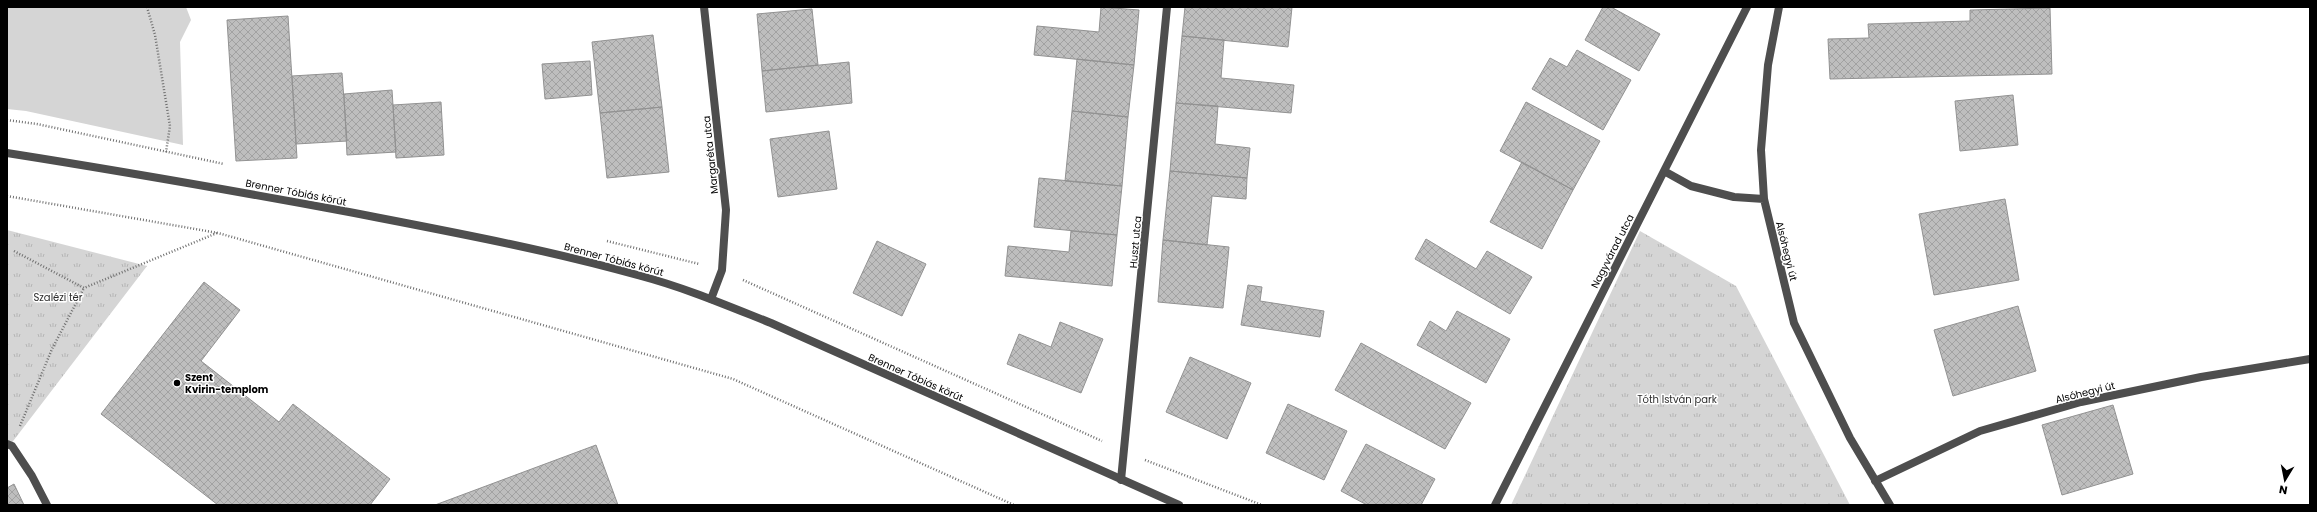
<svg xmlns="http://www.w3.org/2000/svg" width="2317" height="512" font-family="Poppins,sans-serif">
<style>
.grass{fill:#d5d5d5}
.park{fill:url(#park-tufts)}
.building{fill:url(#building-cross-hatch);stroke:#929292}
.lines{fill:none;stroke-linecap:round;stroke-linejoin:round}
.path{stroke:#707070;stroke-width:2.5;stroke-dasharray:1 2;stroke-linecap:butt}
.minor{stroke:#4e4e4e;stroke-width:8}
.tertiary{stroke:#4e4e4e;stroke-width:8}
.poi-dot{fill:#000;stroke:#fff;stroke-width:1.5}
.labels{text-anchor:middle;stroke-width:3;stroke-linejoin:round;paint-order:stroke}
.street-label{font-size:10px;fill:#000;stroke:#fff}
.park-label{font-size:10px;fill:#2c2c2c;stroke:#fff}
.poi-label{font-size:10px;font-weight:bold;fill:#000;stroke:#fff;text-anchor:start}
</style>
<defs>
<pattern id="park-tufts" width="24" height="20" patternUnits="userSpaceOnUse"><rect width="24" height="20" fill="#d5d5d5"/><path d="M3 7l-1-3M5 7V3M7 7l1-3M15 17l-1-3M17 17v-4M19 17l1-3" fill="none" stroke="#b5b5b5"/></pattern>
<pattern id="building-cross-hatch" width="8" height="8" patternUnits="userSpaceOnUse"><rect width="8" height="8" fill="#bebebe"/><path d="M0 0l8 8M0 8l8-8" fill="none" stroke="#a2a2a2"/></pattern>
</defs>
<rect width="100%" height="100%" fill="#fff"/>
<path class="grass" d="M7 7H186L191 20 180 42 183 145 26 111 7 109Z"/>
<path class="park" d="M7 230 147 266 7 449Z
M1640 231 1736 286 1850 505H1511Z"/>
<path class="building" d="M1101 7 1139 10 1134 65 1034 55 1037 26 1099 32Z
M1185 7H1292L1288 47 1182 36Z
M1603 7H1611L1660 34 1639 71 1585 40Z
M2050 8 2052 74 1830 79 1828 39 1869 38 1868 24 1970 21V10Z
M812 9 818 65 762 71 757 14Z
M288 16 297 158 236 161 227 20Z
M653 35 662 107 600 113 592 42Z
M1182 36 1224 40 1221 78 1294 85 1291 113 1176 103Z
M1577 50 1631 80 1603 130 1532 89 1550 58 1567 67Z
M1077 59 1134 65 1128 117 1072 111Z
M590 61 592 95 545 99 542 64Z
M849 62 852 103 766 112 762 71Z
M342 73 347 141 296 144 292 76Z
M392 90 396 152 347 155 344 94Z
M2013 95 2018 145 1960 151 1955 101Z
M441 102 444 155 396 158 393 105Z
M1526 102 1600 141 1573 190 1500 151Z
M1176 103 1218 106 1215 144 1250 148 1247 178 1170 171Z
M662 107 669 172 607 178 600 113Z
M1072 111 1128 117 1122 186 1065 181Z
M829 131 837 189 778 197 770 139Z
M1522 162 1573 190 1542 249 1490 222Z
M1170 171 1247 178 1246 199 1212 196 1207 245 1163 240Z
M1039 178 1122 186 1117 235 1034 227Z
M2005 199 2019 280 1934 295 1919 214Z
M1071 231 1117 235 1112 286 1005 276 1008 246 1069 252Z
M1426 239 1476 269 1487 251 1532 277 1510 314 1415 259Z
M1163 240 1229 247 1223 308 1158 302Z
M877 241 926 264 902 316 853 293Z
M204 282 240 310 201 361 279 422 293 404 390 479 370 505H218L101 414Z
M1248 285 1262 287 1260 301 1324 311 1320 337 1241 325Z
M2018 306 2036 371 1953 396 1934 330Z
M1457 311 1510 339 1486 383 1417 345 1430 321 1446 331Z
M1060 322 1103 339 1081 393 1007 364 1019 334 1051 347Z
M1361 343 1471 403 1445 449 1335 390Z
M1190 357 1251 383 1227 439 1166 412Z
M1288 404 1347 431 1324 480 1266 453Z
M2113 405 2133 474 2062 495 2042 425Z
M1366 444 1435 479 1421 505H1367L1341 491Z
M596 445 618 505H435Z
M14 484 24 505H7V488Z"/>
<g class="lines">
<path class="path" d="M147 7 155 35 170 126 166 152
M7 120 37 124 224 164
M7 196 218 233 733 379 1014 505
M607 241 699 264
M14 251 84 288 217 233
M743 280 1102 441
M20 426 52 349 84 288
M1145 460 1262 505"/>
<path class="minor" d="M704 7 726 210 722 270 711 299
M1779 7 1768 65 1761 150 1764 199 1794 323 1850 438 1890 505
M1664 171 1691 186 1734 197 1764 199
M7 444 12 446 32 476 47 505
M1121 480 1167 7
M1875 481 1980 431 2081 402 2201 377 2310 359
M1495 505 1747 7"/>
<path class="tertiary" d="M7 153C121 171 235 191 349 212 447 231 545 249 641 276 686 288 728 306 771 323L1179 505"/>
</g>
<circle class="poi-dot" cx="177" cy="383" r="4"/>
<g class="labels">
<g class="street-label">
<text transform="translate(710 155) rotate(-96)" y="4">Margaréta utca</text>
<text transform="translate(296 192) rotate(11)" y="4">Brenner Tóbiás körút</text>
<text transform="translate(1135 242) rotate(-85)" y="4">Huszt utca</text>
<text transform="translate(1612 251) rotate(-63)" y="4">Nagyvárad utca</text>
<text transform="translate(1787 251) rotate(76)" y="4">Alsóhegyi út</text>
<text transform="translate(614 259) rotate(15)" y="4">Brenner Tóbiás körút</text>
<text transform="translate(916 377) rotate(24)" y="4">Brenner Tóbiás körút</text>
<text transform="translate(2085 392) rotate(-14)" y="4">Alsóhegyi út</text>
</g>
<g class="park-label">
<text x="58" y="301">Szalézi tér</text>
<text x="1677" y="403">Tóth István park</text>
</g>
<g class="poi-label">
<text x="185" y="381">Szent<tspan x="185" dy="12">Kvirin-templom</tspan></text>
</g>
</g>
<rect width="2317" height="512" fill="none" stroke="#000000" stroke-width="16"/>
<g transform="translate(2285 480) rotate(190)" stroke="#ffffff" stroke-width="3" paint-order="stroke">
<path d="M0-3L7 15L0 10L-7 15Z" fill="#000000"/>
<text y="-6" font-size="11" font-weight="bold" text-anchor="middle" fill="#000000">N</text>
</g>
</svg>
